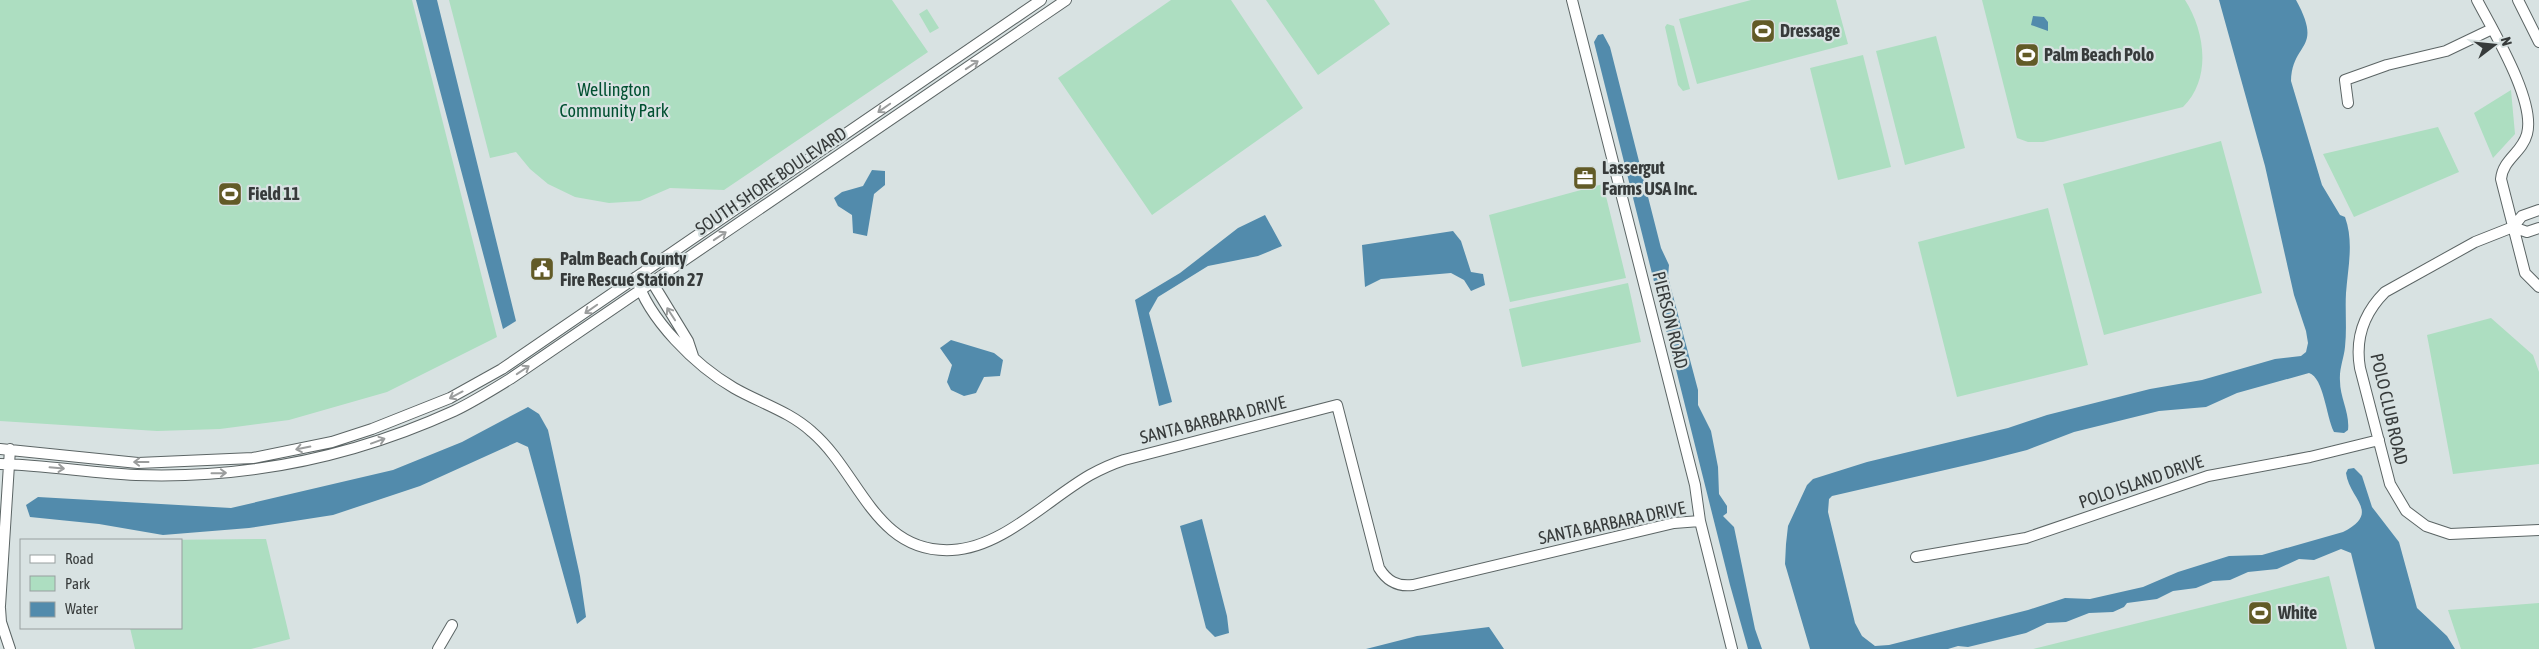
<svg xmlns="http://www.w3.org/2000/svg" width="2539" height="649" font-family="'Asap Condensed',sans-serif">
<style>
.green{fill:#addec1}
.water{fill:#528bac}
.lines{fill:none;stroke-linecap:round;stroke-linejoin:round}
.minor-casing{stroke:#5c6565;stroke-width:12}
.minor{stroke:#fff;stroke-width:10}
.oneway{stroke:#9b9d9d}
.labels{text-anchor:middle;stroke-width:4.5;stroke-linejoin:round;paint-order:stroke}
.poi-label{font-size:18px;font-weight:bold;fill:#373b3b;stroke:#d8e2e2;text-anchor:start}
.park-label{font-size:18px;fill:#015031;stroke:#d8e2e2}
.street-label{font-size:18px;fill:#373b3b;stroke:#d8e2e2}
</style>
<rect width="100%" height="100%" fill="#d8e2e2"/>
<path class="green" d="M0 0H412L497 337 387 392 289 420 220 429 157 431 0 421Z
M449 0H892L928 52 724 190 670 188 640 201 609 203 575 197 548 184 530 169 516 152 490 158Z
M1171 0H1231L1303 108 1152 215 1058 78Z
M1266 0H1374L1390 24 1318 75Z
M1751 0H1836L1848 44 1697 84 1679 19Z
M1982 0H2185C2205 31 2212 79 2183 107L2043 142H2028L2017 138Z
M927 9 939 28 930 33 919 14Z
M1667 24 1674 26 1690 89 1683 91 1678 85 1665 27Z
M1936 36 1965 148 1905 165 1876 51Z
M1863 55 1891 167 1838 180 1810 68Z
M2511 90 2515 134 2493 158 2474 113Z
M2438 127 2459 172 2354 217 2323 154Z
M2221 141 2262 293 2104 335 2063 184Z
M1603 184 1626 278 1510 302 1489 215Z
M2048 208 2088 365 1957 397 1918 242Z
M1628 283 1641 342 1522 367 1509 309Z
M2491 318 2533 355 2539 372V464L2453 474 2427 335Z
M266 539 290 639 251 649H135L130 628H181V540H157Z
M2329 576 2347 649H2033Z
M2539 603V649H2461L2448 610Z"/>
<path class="water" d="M416 0H437L516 321 503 329Z
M2219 0H2296C2324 51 2292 41 2291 81L2322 185 2340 215 2345 217C2354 242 2348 267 2346 293 2345 311 2347 329 2345 347 2344 358 2339 369 2340 381 2340 398 2350 413 2348 430L2344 433 2334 432C2326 416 2324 378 2309 373L2237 393 2206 407 2159 411 2074 432 2027 450 1984 461 1832 496 1829 499 1828 512 1855 623 1862 636 1875 646 1889 645 2028 610 2065 598 2090 599 2143 587 2178 572 2229 556 2262 555 2343 532C2382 512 2349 499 2346 473L2348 469 2354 468 2362 476 2372 507 2399 542 2417 608 2447 636 2455 649H2375L2351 553 2341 549 2314 560 2299 559 2277 569 2248 572 2230 580 2213 581 2196 588 2173 591 2157 599 2127 603 2124 607 2113 612 2089 613 2066 622 2047 623 2026 633 1968 647 1958 646 1948 649H1810L1785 564 1786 544 1788 526 1807 485 1813 479 1867 462 2008 428 2047 415 2150 389 2202 380 2275 359 2301 356 2306 352 2308 343 2306 331 2294 295 2265 166Z
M2033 16 2044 17 2048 22V31L2031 25Z
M1603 34 1610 47 1661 248 1669 265 1668 277 1698 390V405L1711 431 1718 467 1719 494 1727 506V513L1723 516 1734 527 1755 629 1762 649H1748L1730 585 1594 42 1598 35Z
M872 170 885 171V185L874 194 867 236 853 233 852 215 838 206 834 198 842 192 863 186Z
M1265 215 1282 246 1258 256 1208 266 1158 297 1149 313 1172 402 1159 406 1135 300 1180 273 1238 228Z
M1453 231 1461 241 1471 272 1483 274 1485 285 1471 291 1464 280 1451 273 1381 279 1365 287 1362 245Z
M951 340 994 353 1003 360 1000 376 984 377 976 393 964 396 951 390 947 382 952 365 940 348Z
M528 407 539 414 548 430 580 576 586 617 577 624 528 447 517 442 420 486 333 515 249 528 163 535 99 524 30 517 26 505 38 497 231 508 393 470 462 442Z
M1202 519 1227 616 1229 633 1215 637 1206 628 1180 526Z
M1489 627 1504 649H1366L1417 636Z"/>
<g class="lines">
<defs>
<path id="minor" d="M1572 0 1695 485 1700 521 1732 649
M2477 0C2493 31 2536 101 2527 134 2522 153 2503 159 2501 179L2525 273 2539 287
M2518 0 2539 42
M2348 103 2345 80 2387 65 2446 51 2492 29
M2539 210 2522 216 2513 227 2475 242 2385 292C2364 313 2355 339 2360 368L2390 484 2406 511 2426 526 2450 534 2539 530
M2513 227 2527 232 2539 228
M636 277C648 319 696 366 734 388 760 403 789 411 812 432 860 473 875 554 952 550 1002 548 1048 499 1090 475 1101 469 1112 464 1124 460L1337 405 1379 568C1387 581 1397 587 1413 585L1674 523 1700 521
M646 280 652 282 688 341 693 356
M0 449 138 463 253 458 332 442 372 429 450 398 502 369 1041 0
M0 464C46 465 91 473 136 475 247 479 353 457 454 411 473 402 492 390 510 379L1066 0
M1916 557 2026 538 2208 476 2310 457 2379 440
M0 606 10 449
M0 608 1 622 10 649
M438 649 452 625"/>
</defs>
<use href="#minor" class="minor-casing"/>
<use href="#minor" class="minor"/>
</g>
<defs><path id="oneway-shaft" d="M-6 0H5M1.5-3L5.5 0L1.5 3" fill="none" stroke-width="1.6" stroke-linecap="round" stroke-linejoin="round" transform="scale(1.25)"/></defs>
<g class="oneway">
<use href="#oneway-shaft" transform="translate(972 65) rotate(-34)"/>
<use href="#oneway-shaft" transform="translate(884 108) rotate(145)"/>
<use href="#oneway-shaft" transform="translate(720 236) rotate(-34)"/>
<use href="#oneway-shaft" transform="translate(591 309) rotate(145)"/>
<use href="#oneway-shaft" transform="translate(671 314) rotate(-123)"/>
<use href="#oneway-shaft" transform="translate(523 370) rotate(-34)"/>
<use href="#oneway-shaft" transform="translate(456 395) rotate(152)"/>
<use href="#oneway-shaft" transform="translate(378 441) rotate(-20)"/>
<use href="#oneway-shaft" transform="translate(303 448) rotate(169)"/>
<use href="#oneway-shaft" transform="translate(141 462) rotate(180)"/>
<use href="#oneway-shaft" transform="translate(57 468) rotate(5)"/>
<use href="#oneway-shaft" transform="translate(219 473) rotate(-1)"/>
</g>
<defs>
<symbol id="stadium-square" viewBox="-11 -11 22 22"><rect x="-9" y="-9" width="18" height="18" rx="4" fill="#625b27" stroke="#d8e2e2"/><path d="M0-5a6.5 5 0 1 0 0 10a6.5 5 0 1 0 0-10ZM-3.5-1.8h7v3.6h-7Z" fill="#fff"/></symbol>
<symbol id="office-square" viewBox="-11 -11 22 22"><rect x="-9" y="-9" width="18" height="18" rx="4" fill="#625b27" stroke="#d8e2e2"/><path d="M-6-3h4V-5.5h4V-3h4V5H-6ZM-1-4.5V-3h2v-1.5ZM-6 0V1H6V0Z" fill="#fff"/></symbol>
<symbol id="civic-square" viewBox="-11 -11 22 22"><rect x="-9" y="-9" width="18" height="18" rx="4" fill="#625b27" stroke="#d8e2e2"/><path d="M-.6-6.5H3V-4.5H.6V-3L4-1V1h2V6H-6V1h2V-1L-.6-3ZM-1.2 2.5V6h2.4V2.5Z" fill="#fff"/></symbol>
</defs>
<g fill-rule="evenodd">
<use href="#stadium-square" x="1749" y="17" width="28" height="28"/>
<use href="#stadium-square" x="2013" y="41" width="28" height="28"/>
<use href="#office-square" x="1571" y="164" width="28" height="28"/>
<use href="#stadium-square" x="216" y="180" width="28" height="28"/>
<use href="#civic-square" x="528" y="255" width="28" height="28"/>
<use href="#stadium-square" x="2246" y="599" width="28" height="28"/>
</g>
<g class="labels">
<g class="poi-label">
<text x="1780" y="37">Dressage</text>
<text x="2044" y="61">Palm Beach Polo</text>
<text x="1602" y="174">Lassergut<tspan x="1602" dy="21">Farms USA Inc.</tspan></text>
<text x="248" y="200">Field 11</text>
<text x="560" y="265">Palm Beach County<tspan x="560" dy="21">Fire Rescue Station 27</tspan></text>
<text x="2278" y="619">White</text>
</g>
<g class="park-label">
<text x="614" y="96">Wellington<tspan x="614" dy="21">Community Park</tspan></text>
</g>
<g class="street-label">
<text transform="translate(771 181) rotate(-34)" y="6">SOUTH SHORE BOULEVARD</text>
<text transform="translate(1670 320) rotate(76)" y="6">PIERSON ROAD</text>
<text transform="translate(2389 409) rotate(77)" y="6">POLO CLUB ROAD</text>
<text transform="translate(1213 420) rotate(-14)" y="6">SANTA BARBARA DRIVE</text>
<text transform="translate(2141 482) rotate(-19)" y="6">POLO ISLAND DRIVE</text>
<text transform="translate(1612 523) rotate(-12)" y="6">SANTA BARBARA DRIVE</text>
</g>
</g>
<rect x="20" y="539" width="162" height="90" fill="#d8e2e2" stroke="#989f9f"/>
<rect x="30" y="555" width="25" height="8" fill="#ffffff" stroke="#989f9f"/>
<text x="65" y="564" font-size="15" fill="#373b3b">Road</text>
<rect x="30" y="576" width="25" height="15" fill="#addec1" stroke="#989f9f"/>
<text x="65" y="589" font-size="15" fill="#373b3b">Park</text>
<rect x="30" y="602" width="25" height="15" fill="#528bac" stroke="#989f9f"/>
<text x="65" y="614" font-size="15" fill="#373b3b">Water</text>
<g transform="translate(2494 45) rotate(74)" stroke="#d8e2e2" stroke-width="4" paint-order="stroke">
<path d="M0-4L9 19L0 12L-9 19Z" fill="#373b3b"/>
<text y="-8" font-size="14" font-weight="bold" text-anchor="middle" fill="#373b3b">N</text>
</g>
</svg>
